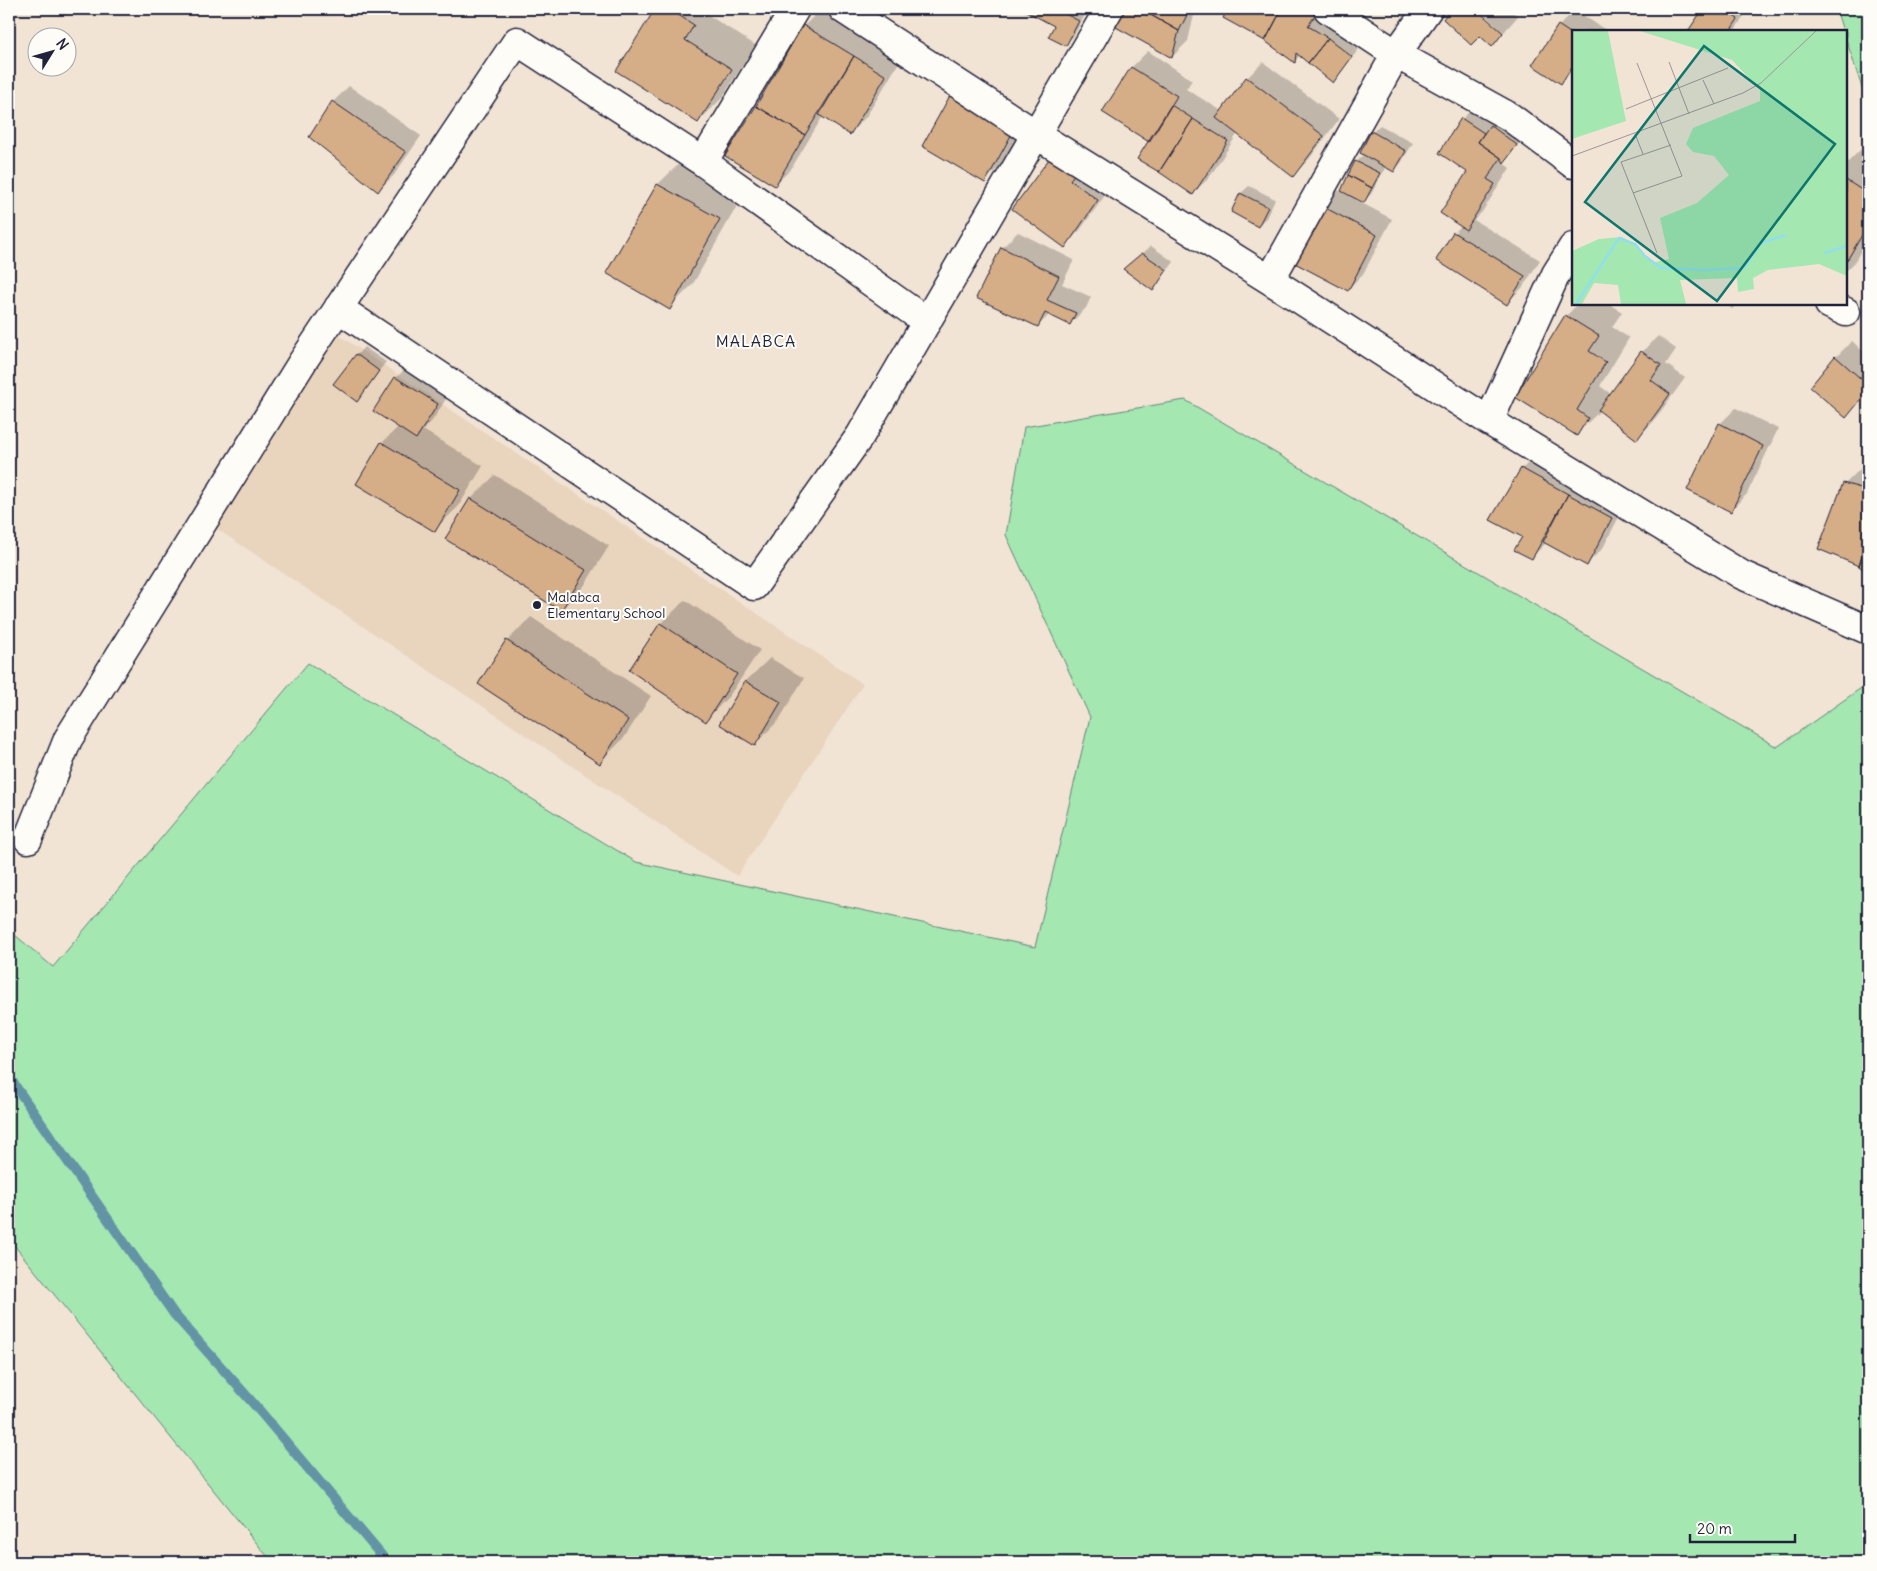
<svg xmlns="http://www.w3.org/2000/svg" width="1877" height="1571" font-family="Delius,sans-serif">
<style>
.built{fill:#e9d4be}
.green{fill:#a4e7b1;stroke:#638476}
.shadow{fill:#0003}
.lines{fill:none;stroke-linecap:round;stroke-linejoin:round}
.stream{stroke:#6494a5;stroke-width:10}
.building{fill:#d5ad87;stroke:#22223b}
.minor-casing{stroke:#22223b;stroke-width:31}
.minor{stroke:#fdfcf7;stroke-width:28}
.poi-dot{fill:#22223b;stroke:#fdfcf7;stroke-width:2}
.labels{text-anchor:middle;stroke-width:4;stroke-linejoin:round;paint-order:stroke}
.poi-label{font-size:14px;fill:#22223b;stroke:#fdfcf7;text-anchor:start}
.quarter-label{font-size:16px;letter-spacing:1px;fill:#22223b;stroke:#fdfcf7}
.inset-river{fill:none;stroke:#90e0ec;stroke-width:2.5}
.inset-road{fill:none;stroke:#9e9697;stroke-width:1}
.view{fill:#0f766e;fill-opacity:0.15;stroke:#0f766e;stroke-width:2.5}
.inset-edge{fill:none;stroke:#22223b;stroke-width:2.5}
</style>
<rect width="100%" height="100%" fill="#f1e4d5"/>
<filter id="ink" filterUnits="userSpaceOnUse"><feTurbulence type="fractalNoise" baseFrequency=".02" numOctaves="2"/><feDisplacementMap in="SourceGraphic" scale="10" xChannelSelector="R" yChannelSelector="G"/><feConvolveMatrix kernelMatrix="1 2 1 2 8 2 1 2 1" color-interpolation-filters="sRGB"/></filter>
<g filter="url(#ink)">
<path class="built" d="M337 334 863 684 737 876 211 525Z"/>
<path class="green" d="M1836 9H1868V106L1846 39V31H1843Z
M1185 400 1777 747 1864 686 1868 665V1562H272L9 1239V930L53 967 308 663 636 862 1035 947 1090 717 1006 535 1024 427Z"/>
<path class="shadow" d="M656 9H712L708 15 755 45 722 98 698 122 617 70Z
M1024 9H1078L1086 13 1073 37 1065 44 1056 25Z
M1125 9H1193L1191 13 1194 15 1188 41 1172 57 1115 26Z
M1229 9H1323L1342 22 1335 31 1359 49 1333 81 1300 55 1295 61 1265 40 1224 18Z
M1452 9H1474L1492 25 1494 24 1478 9H1509L1518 16 1492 46 1480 35 1444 19Z
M1704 9H1749L1734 31H1690Z
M820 10 901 59 866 117 850 133 823 116 791 169 775 185 804 26Z
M1575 10 1607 31H1573V70L1561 82 1559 26Z
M1148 51 1192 80 1186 89 1222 111 1247 78 1263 62 1339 119 1309 159 1293 175 1238 133 1209 178 1193 193 1150 141 1103 112 1132 67Z
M969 77 1030 112 1001 165 985 181Z
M349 86 421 136 394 175 378 191 311 137 333 102Z
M1478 103 1524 137 1503 163 1510 168 1482 212 1474 220 1540 260 1523 287 1507 303 1454 233 1462 225 1469 172 1462 119Z
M1380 125 1413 143 1401 163 1393 171 1386 167 1371 194 1364 201 1357 198 1356 200 1392 219 1363 274 1347 290 1321 206 1337 190 1342 192 1356 162 1364 154 1372 132Z
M1860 150 1868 156V239L1853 264 1846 271V164Z
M1053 156 1113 184 1080 230 1064 246Z
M682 161 743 195 693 284 669 308 608 273 658 184Z
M1249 186 1275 199 1266 218 1258 225 1232 212 1241 193Z
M1018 232 1074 260 1062 284 1091 297 1086 308 1070 324 1050 314 1038 326 1002 248Z
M1151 246 1174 262 1153 289 1133 262Z
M1578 304H1609L1622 312 1612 327 1629 338 1600 386 1611 394 1642 352 1658 336 1676 349 1666 364 1685 378 1653 422 1637 438 1600 411 1576 434 1516 396 1566 316Z
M1725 304H1737L1732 309Z
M1852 341 1868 356V392L1846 416 1836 357Z
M364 347 386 362 357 400V355Z
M412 362 453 388 432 421 423 430 483 466 458 507 434 530 382 443 399 426 375 411 396 378Z
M1736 408 1778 429 1747 494 1731 510 1720 424Z
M1538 453 1627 501 1603 548 1587 564 1546 543 1532 557 1523 536 1522 469Z
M1861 468 1868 470V573L1859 564 1845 484Z
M495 475 609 546 584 586 561 610 447 539 471 499Z
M685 600 760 650 729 696 706 720 661 624Z
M531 617 651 696 624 738 600 762 507 641Z
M770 658 804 678 779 720 755 744 720 724 746 681Z"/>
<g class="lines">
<path class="stream" d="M9 1077 174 1314 259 1410 387 1562"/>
</g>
<path class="building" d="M655 9H669L694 25 685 40 732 69 698 123 616 71Z
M1022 9H1056L1079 21 1066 46 1048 37 1054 26Z
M1123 9H1140L1179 31 1172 58 1114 26Z
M1140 9H1179L1188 13 1179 31Z
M1228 9H1282L1265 41 1223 18Z
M1282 9H1310L1316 14 1308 26 1328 38 1308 63 1296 53 1295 63 1265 41Z
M1451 9H1476L1503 33 1492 47 1480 36 1471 45 1443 19Z
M1703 9H1723L1738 19 1730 31H1688Z
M803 25 854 56 805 135 756 106Z
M1558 25 1573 35V65L1561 84 1532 65Z
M1328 38 1352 57 1333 83 1308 63Z
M854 56 886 76 850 135 819 115Z
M1131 67 1177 96 1149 142 1102 112Z
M1246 77 1324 136 1293 177 1216 118Z
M952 92 1015 128 985 183 922 146Z
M332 101 406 152 378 192 309 137Z
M1171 105 1193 119 1159 172 1137 159Z
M756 106 805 135 775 186 725 156Z
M1461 118 1484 133 1478 142 1501 158 1487 179 1495 184 1466 230 1440 213 1467 172 1439 153Z
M1193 119 1228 141 1193 195 1159 172Z
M1490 125 1517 145 1504 163 1501 158 1478 142Z
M1371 131 1406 151 1394 172 1360 153Z
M1052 155 1076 172 1070 180 1098 200 1065 248 1012 209Z
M1355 161 1380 173 1372 188 1348 175Z
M1348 175 1372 188 1364 203 1341 191Z
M1846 180 1868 194V225L1846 262Z
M657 184 720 219 670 310 606 273Z
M1240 193 1268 207 1258 227 1231 212Z
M1320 205 1377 235 1348 291 1291 261Z
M1453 232 1525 276 1507 305 1436 260Z
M1001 247 1059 276 1047 300 1076 313 1070 325 1045 313 1038 327 976 298Z
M1142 253 1167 270 1153 291 1123 269Z
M1565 315 1599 336 1589 351 1606 362 1577 410 1588 418 1577 436 1515 397Z
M1641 351 1661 365 1651 380 1670 394 1637 440 1598 410Z
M356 354 379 371 357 402 333 384Z
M1835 356 1868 385V391L1846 418 1810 387Z
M395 377 438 404 416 439 373 411Z
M1719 423 1763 446 1731 512 1687 490Z
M381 442 460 490 435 532 356 484Z
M1521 468 1568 494 1532 559 1514 550 1522 537 1490 520Z
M1843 483 1868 490V537L1859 566 1818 549Z
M1568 494 1612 518 1587 566 1543 542Z
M470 498 586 570 561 611 445 539Z
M1868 537V574L1859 566Z
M660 623 737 674 706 722 629 670Z
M506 640 628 720 600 764 478 684Z
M745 681 781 702 755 746 719 724Z"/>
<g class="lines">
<defs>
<path id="minor" d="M843 9 1037 135 1270 280 1489 421 1742 575 1868 630
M1328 9 1396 54 1510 117 1573 164
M703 162 795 9
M1270 280 1396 54 1428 9
M1829 304 1846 312
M338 308 754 586 860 436 1109 9
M1489 421 1556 274 1573 247
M28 839 68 739 303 361 517 41 703 162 927 322"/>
</defs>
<use href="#minor" class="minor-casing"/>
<use href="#minor" class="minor"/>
</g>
</g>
<circle class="poi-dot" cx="537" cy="605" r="5"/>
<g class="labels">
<g class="poi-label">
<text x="547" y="602">Malabca<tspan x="547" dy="16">Elementary School</tspan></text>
</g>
<g class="quarter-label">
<text x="756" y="347">MALABCA</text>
</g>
</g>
<g transform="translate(1572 30)">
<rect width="275" height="275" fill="#f1e4d5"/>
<path d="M0 1H36L54 91 0 109ZM68 1H275V246L247 234 196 240 181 248 182 259 166 262 165 248 108 250 114 274H49L46 255 22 253 10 274H0V221L27 209 50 207 63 214 80 233 97 229 88 188 125 173 157 145 142 126 121 122 114 114 121 98 188 71V60L160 30Z" fill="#a4e7b1"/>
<path class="inset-river" d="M252 223 275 216M4 274 47 208 63 214 73 226 89 238 134 240 172 238 189 213 214 205"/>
<path class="inset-road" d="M97 32 117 84M131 50 142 74M54 79 156 38M63 104 71 124M0 126 171 63 189 53 244 1M61 163 110 146 65 33M85 223 49 132 99 115"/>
<path class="view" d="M132 16 263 114 145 271 13 172Z"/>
<rect width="275" height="275" class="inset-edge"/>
</g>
<rect width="1877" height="1571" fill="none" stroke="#fdfcf7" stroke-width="30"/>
<rect x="15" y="15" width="1847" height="1541" fill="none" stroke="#22223b" stroke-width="2" filter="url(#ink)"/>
<g transform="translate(52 52) rotate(53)"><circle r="24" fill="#fdfcf7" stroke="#a5a5ac"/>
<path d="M0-4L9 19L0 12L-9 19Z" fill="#22223b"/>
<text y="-8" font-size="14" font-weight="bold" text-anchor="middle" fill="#22223b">N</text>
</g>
<path d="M1690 1534v8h105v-8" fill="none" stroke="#22223b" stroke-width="2.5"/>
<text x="1697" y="1534" font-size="15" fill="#22223b" stroke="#fdfcf7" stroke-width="4" paint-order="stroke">20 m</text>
</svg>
